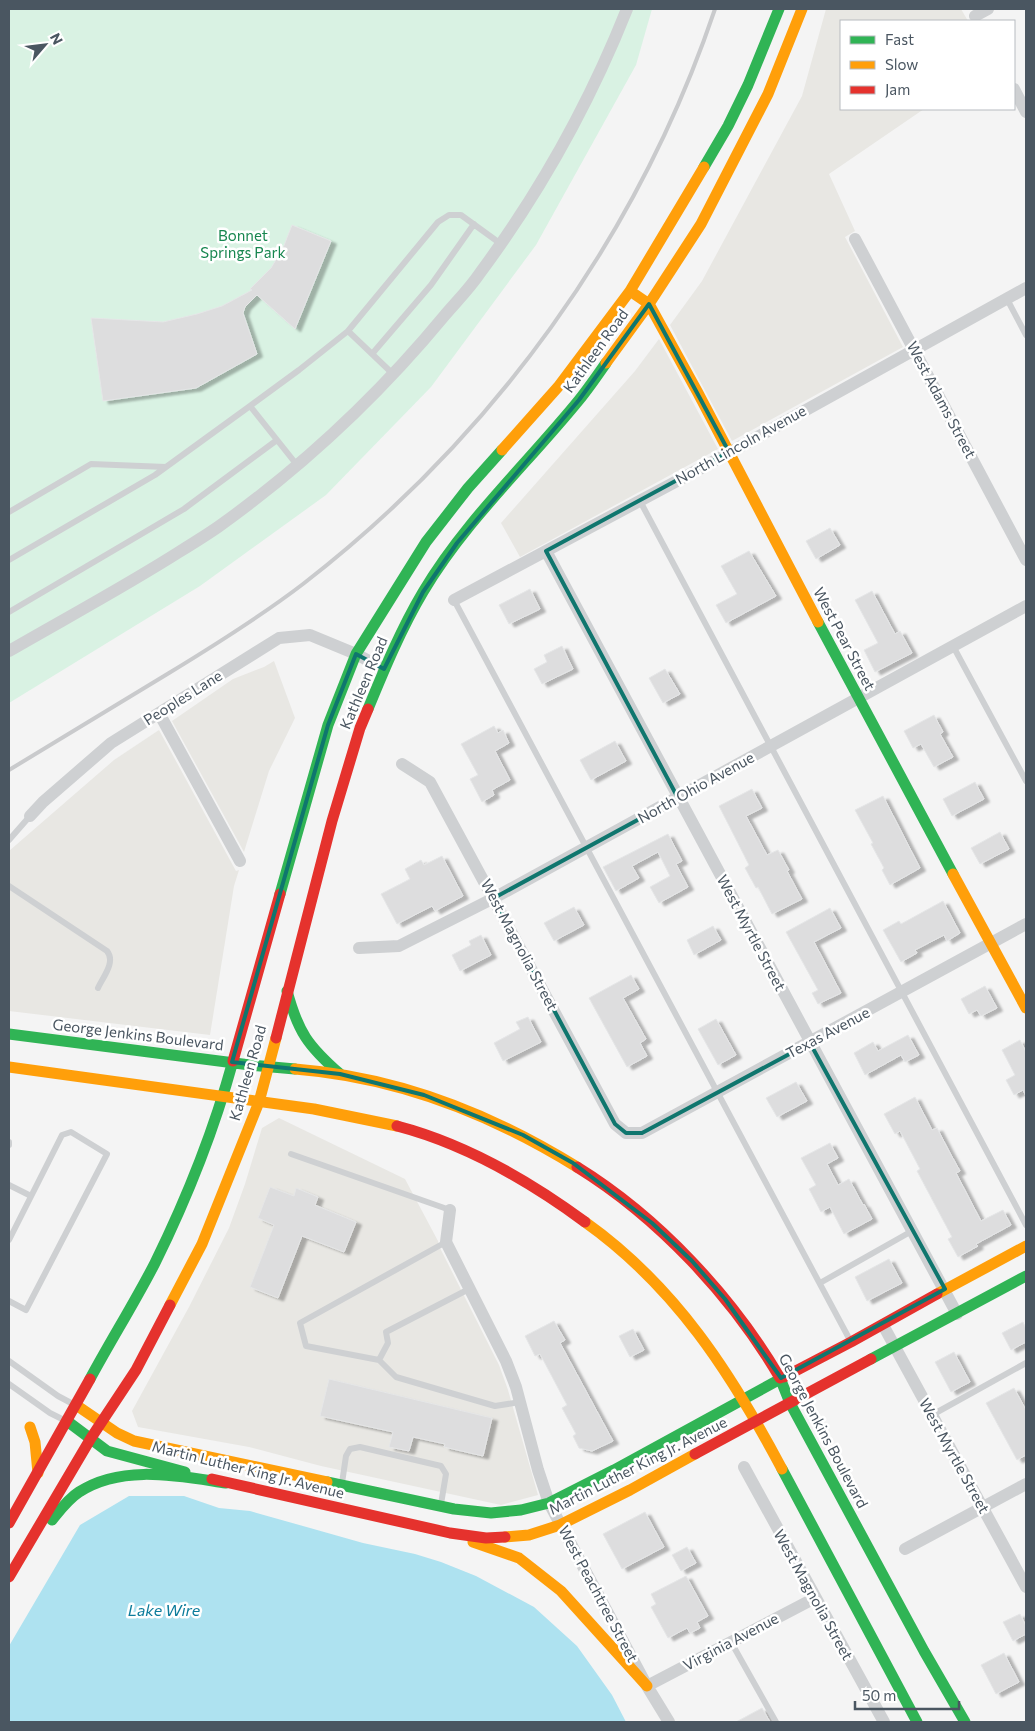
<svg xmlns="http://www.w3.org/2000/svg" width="1035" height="1731" font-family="Commissioner,sans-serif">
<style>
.commercial{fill:#e8e7e3}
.green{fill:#d9f2e3}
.water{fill:#aee2f0}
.building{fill:#ddddde;stroke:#e5e6e7;filter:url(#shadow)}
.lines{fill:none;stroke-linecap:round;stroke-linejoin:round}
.lane{stroke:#ced0d2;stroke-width:6}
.street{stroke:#ced0d2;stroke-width:12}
.fast{stroke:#30b455;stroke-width:11}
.slow{stroke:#ff9f0a;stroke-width:11}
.jam{stroke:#e5322d;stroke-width:11}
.rail{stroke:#c9cacc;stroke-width:4}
.marked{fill:none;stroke:#0f766e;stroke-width:4;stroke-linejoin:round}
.labels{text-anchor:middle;stroke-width:5;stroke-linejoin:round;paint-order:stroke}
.park-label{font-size:15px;fill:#17864f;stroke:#fff}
.street-label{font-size:15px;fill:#4a5661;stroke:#fff}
.water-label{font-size:16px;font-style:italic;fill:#0c7c9b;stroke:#fff}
</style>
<defs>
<filter id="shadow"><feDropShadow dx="5.5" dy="3" stdDeviation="1" flood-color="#0004"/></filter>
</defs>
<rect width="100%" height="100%" fill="#f4f4f4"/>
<path class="commercial" d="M826 9H961L968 21H841V109H924L829 174 855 231 845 237 903 347 732 441 670 325 702 281 802 96Z
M659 339 718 449 520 557 501 523 635 371Z
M274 661 295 718 269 771 244 852 172 721 233 679 264 667Z
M159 730 236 871 239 870 234 886 210 1035 9 1011V851L114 760Z
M279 1118 405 1179 438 1241 439 1246 499 1365 508 1390 538 1495 501 1505 321 1466 249 1447 138 1427 132 1411 189 1307 229 1228 245 1184 262 1128Z"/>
<path class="green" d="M9 9H652L636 65 536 245 431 387 326 495 200 586 9 703Z"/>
<path class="water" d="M129 1496H184L219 1508 250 1511 363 1543 415 1554 441 1562 476 1576 534 1607 577 1646 612 1695 626 1722H9V1646L80 1525Z"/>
<path class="building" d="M292 225 331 241 295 329 257 295 245 307 243 313 257 354 196 388 103 401 91 318 163 322 197 314 222 306 252 290 250 289 271 268 283 248Z
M830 528 840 545 816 559 806 541Z
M749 551 776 596 726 623 716 605 737 594 721 566Z
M530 589 540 609 509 624 499 605Z
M872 591 895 634 900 631 912 653 875 672 864 650 878 643 855 600Z
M562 646 573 669 542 684 534 669 547 662 544 655Z
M665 669 680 694 663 703 649 678Z
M934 715 943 732 940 734 953 757 934 767 921 744 913 748 904 731Z
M494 726 498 733 503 730 509 743 495 751 510 780 492 790 494 795 482 802 470 779 478 775 461 744Z
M615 741 626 761 591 780 580 760Z
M975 782 984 799 952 816 943 799Z
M752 789 762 808 746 816 767 855 778 850 789 870 787 871 802 899 772 914 758 887 756 888 745 868 749 865 719 806Z
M883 796 920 868 890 885 882 870 884 868 871 844 873 843 855 810Z
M1000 832 1009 849 980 864 971 848Z
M668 834 682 861 676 864 688 887 659 903 650 887 670 876 658 852 632 866 639 878 616 891 603 867Z
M442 856 463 896 435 911 432 906 397 924 381 894 410 879 405 869 421 860 424 865Z
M943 901 960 933 947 941 944 935 915 950 917 953 901 962 883 930 899 921 901 924Z
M574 907 584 925 554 941 544 923Z
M830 908 841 928 814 942 841 993 818 1004 812 993 818 990 786 932Z
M713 926 721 940 694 955 687 940Z
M481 935 491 955 460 971 452 955 471 945 469 941Z
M631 975 639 989 623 998 646 1039 640 1043 647 1056 627 1067 589 998Z
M985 986 997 1008 981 1016 977 1010 969 1014 961 999Z
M528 1017 541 1042 503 1061 494 1043 520 1029 516 1022Z
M716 1019 736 1055 718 1065 698 1029Z
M908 1035 919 1055 905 1062 901 1055 865 1075 854 1053 873 1042 878 1051Z
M1020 1040 1026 1052V1096L1023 1090 1014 1095 1006 1080 1015 1075 1002 1050Z
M796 1082 807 1101 777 1117 766 1098Z
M915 1097 932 1130 937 1128 950 1153 960 1171 956 1173 981 1221 1003 1210 1011 1225 976 1244 978 1246 958 1257 948 1239 952 1237 917 1171 920 1169 900 1131 895 1134 884 1114Z
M830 1143 838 1158 827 1164 838 1185 849 1179 863 1205 864 1204 872 1219 844 1234 830 1207 821 1212 809 1189 816 1185 801 1158Z
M270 1187 294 1196 296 1188 318 1197 315 1205 356 1222 344 1252 302 1236 278 1298 250 1287 274 1225 258 1218Z
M889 1259 902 1283 867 1301 855 1277Z
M554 1321 565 1340 560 1343 613 1441 592 1451 579 1448 573 1436 576 1434 562 1408 567 1405 540 1354 535 1356 525 1336Z
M1023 1322 1026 1329V1342L1011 1350 1002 1333Z
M633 1329 644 1350 630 1357 619 1336Z
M954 1352 970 1382 951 1392 935 1362Z
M329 1379 492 1418 483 1456 444 1447 445 1444 413 1437 409 1451 389 1447 393 1432 320 1416Z
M1014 1388 1026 1410V1455L1017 1460 986 1403Z
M645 1512 664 1547 622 1569 603 1534Z
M687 1547 696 1563 681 1571 672 1555Z
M686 1576 708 1616 697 1622 700 1628 690 1633 687 1628 668 1638 651 1607 656 1604 651 1594Z
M1020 1614 1026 1626V1634L1013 1641 1003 1622Z
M1004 1653 1019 1682 996 1694 981 1665Z
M762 1708 770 1722H736Z"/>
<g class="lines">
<path class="lane" d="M1007 299 1026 335
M372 354 431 285 474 224
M393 374 348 331 438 222 449 215H461L501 244
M250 406 299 370 348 331
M640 501 1026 1225
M9 512 91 464 166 467
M9 560 155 475 250 406 297 465
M454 600 851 1342
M9 612 184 509 277 440
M953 646 1026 781
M9 840 30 816
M9 886 107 951C116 962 103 977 98 988
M9 1142V1145
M291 1154 450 1210
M9 1185 31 1196
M9 1240 62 1135 71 1132 107 1154 26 1310 9 1301
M446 1242 300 1323 306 1346 379 1360 388 1343 386 1332 469 1289
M820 1283 912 1231
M379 1360 396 1377 495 1406 520 1402
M9 1361 58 1396 73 1404
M9 1384 50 1413 64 1420
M932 1415 1026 1363
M342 1483 346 1456 350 1449 360 1447 441 1466 446 1474 441 1504
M731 1642 776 1722"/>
<path class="street" d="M975 16 988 9
M1014 89 1026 112
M855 239 1026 560
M546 551 957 1314
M454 600 707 465 1026 288
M9 651C66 618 124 587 179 552 192 544 205 536 218 527 302 467 379 395 445 315 457 301 470 288 480 273 540 192 590 102 627 9
M159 713 240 861
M402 764 430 782 615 1124 626 1133H642L1026 924
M30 816 43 802 111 743 279 638 310 635 356 654 384 669
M359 948 399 946 494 898 1026 606
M450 1210 446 1242 506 1361 516 1387 538 1470 549 1503 647 1686 669 1722
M883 1325 1026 1587
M744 1467 884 1722
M905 1549 1026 1484
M647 1686 815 1598"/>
<path class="fast" d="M704 167 728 126 748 85 779 9
M818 622 953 874
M368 709C384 670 401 629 423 592 465 521 527 464 579 400 588 389 597 376 606 363
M280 894 328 725 356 654 426 542 468 488 502 450
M287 991C298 1032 308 1046 340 1074
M9 1034 250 1065 295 1069
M871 1359 1026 1276
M780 1378 790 1403 924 1651 965 1722
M90 1379C111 1340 135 1302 155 1263 187 1198 214 1130 233 1061
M67 1421 107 1451 185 1472
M782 1469 917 1722
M327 1482 454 1509 491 1513 521 1510 549 1503 614 1470 784 1377
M52 1520C60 1510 68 1499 79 1492 122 1464 178 1476 226 1483"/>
<path class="slow" d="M630 291 649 304 698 393 818 622
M606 363 649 304 701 224 768 94 802 9
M502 450 558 387 630 291 704 167
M953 874 1026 1008
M9 1067 314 1109 397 1126
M295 1069C398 1077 490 1113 577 1167
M585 1222C675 1286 731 1373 782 1469
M937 1294 1026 1246
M170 1305 202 1244 259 1102 276 1038
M76 1405 117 1433 134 1441 327 1482
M30 1427 35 1442 38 1473
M505 1537 529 1535 560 1525 630 1490 695 1454
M473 1542 519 1558 561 1591 647 1686"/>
<path class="jam" d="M276 1038 332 821 360 728 368 709
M233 1061 280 894
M397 1126C466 1144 528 1180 585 1222
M577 1167C658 1217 732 1296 780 1378
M784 1377 851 1342 937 1294
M695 1454 871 1359
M212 1479 450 1533 486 1538 505 1537
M9 1523 90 1379
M9 1577 91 1438 136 1370 170 1305"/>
<path class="rail" d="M9 770C62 738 116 705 169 673 215 645 260 617 303 584 493 437 638 237 715 9"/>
</g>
<path class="marked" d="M649 304 729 452 546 551 678 798 494 898 615 1124 626 1133H642L810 1043 945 1289 781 1378 725 1299 692 1261 652 1223 573 1163 523 1135 424 1095 340 1074 232 1062 328 725 356 654 384 669 423 592 457 543 579 400Z"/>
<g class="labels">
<g class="park-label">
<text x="243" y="241">Bonnet<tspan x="243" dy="17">Springs Park</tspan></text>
</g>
<g class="street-label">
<text transform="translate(596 351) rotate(-54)" y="5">Kathleen Road</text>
<text transform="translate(941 400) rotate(62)" y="5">West Adams Street</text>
<text transform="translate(741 445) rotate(-29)" y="5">North Lincoln Avenue</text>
<text transform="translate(844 639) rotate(62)" y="5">West Pear Street</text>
<text transform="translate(364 683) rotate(-67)" y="5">Kathleen Road</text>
<text transform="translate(183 698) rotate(-32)" y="5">Peoples Lane</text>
<text transform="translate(696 788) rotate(-29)" y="5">North Ohio Avenue</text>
<text transform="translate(751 933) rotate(62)" y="5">West Myrtle Street</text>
<text transform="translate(519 945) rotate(62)" y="5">West Magnolia Street</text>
<text transform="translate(828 1033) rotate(-28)" y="5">Texas Avenue</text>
<text transform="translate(138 1035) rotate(7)" y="5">George Jenkins Boulevard</text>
<text transform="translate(248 1073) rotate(-74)" y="5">Kathleen Road</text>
<text transform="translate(823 1431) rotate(62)" y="5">George Jenkins Boulevard</text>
<text transform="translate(954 1456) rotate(61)" y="5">West Myrtle Street</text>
<text transform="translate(638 1466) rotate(-27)" y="5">Martin Luther King Jr. Avenue</text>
<text transform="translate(248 1470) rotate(14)" y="5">Martin Luther King Jr. Avenue</text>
<text transform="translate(598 1594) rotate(62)" y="5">West Peachtree Street</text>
<text transform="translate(813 1595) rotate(61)" y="5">West Magnolia Street</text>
<text transform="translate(731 1642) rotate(-28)" y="5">Virginia Avenue</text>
</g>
<g class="water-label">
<text x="164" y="1616">Lake Wire</text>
</g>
</g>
<rect width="1035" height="1731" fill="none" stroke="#4a5661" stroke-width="20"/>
<rect x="840" y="20" width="175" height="90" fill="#ffffff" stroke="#b7bbc0"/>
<rect x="850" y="36" width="25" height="8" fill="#30b455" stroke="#b7bbc0"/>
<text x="885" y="45" font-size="15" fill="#4a5661">Fast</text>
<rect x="850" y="61" width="25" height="8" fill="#ff9f0a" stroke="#b7bbc0"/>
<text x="885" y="70" font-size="15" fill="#4a5661">Slow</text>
<rect x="850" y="86" width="25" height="8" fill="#e5322d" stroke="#b7bbc0"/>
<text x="885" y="95" font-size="15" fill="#4a5661">Jam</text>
<g transform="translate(45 45) rotate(62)" stroke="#ffffff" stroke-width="4" paint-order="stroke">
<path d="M0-4L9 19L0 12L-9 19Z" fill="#4a5661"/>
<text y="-8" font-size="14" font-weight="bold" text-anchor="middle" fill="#4a5661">N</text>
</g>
<path d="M855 1701v8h104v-8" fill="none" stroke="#4a5661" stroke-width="2.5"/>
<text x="862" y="1701" font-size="15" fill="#4a5661" stroke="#ffffff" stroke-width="4" paint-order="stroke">50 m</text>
</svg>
